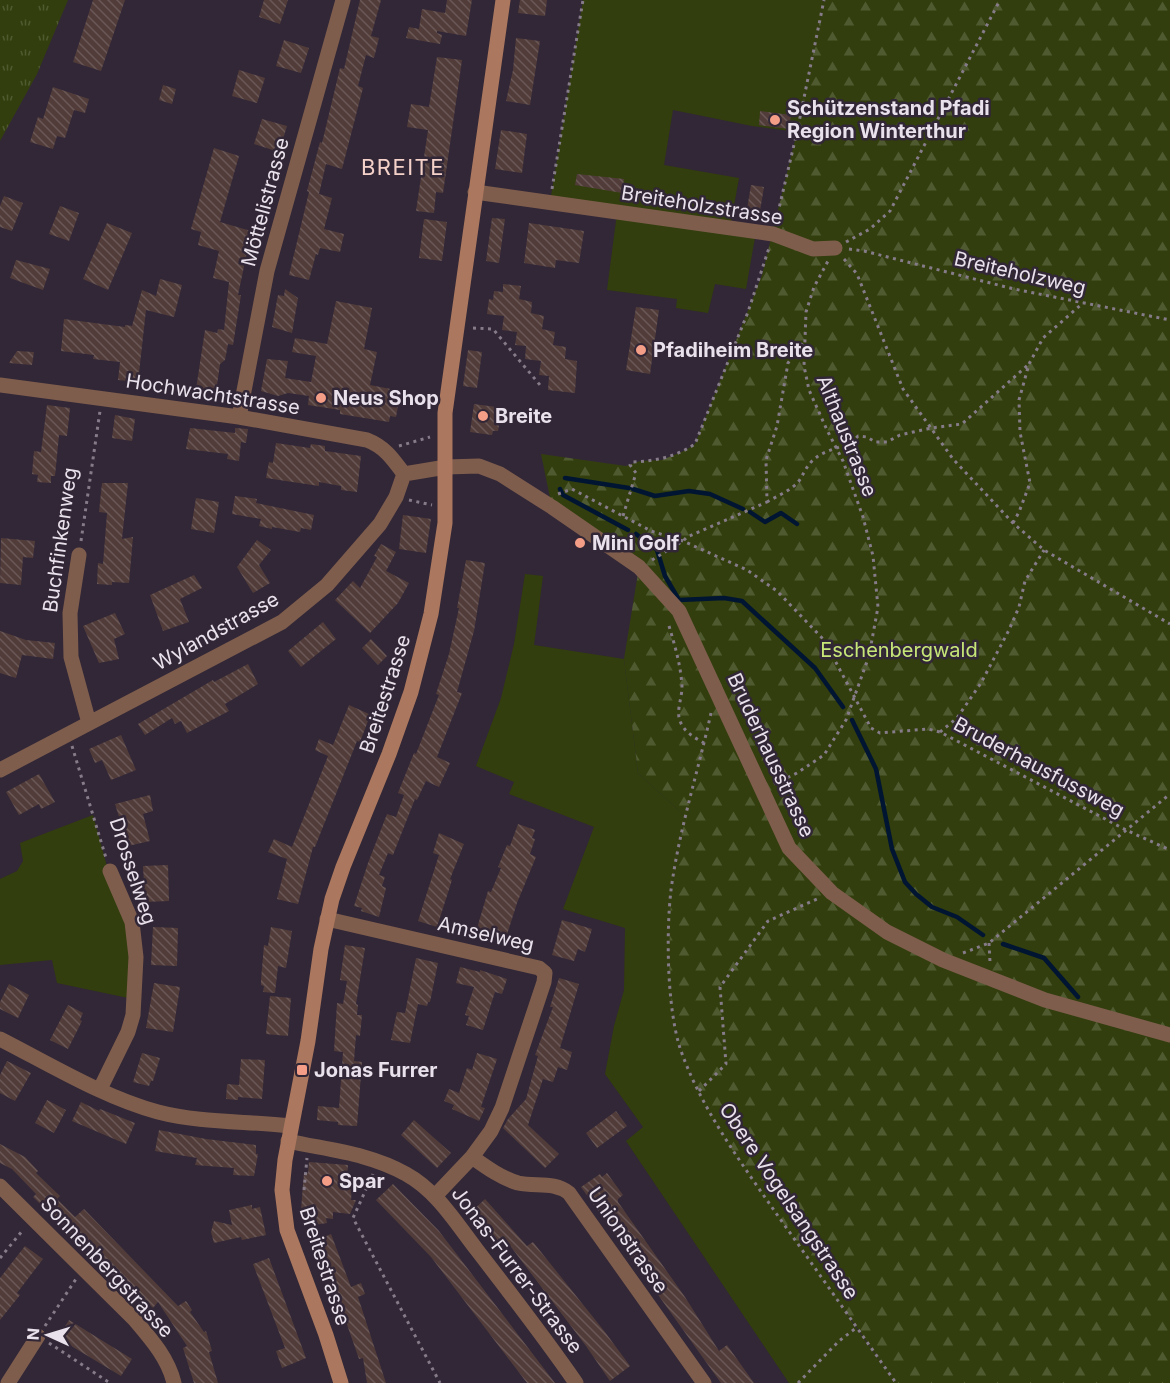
<svg xmlns="http://www.w3.org/2000/svg" width="1170" height="1383" font-family="Inter,sans-serif">
<style>
.green{fill:#323e0d}
.forest{fill:url(#forest-firs)}
.park{fill:url(#park-tufts)}
.lines{fill:none;stroke-linecap:round;stroke-linejoin:round}
.stream{stroke:#001532;stroke-width:4.5}
.building{fill:url(#building-back-hatch)}
.path{stroke:#867c89;stroke-width:3;stroke-dasharray:3 4.5;stroke-linecap:butt}
.street{stroke:#7e5d4d;stroke-width:15}
.secondary{stroke:#ab775e;stroke-width:15}
.poi-dot{fill:#f49e87;stroke:#322736;stroke-width:2}
.labels{text-anchor:middle;stroke-width:5;stroke-linejoin:round;paint-order:stroke}
.poi-label{font-size:20px;font-weight:bold;fill:#e9e2ec;stroke:#322736;text-anchor:start}
.street-label{font-size:20px;fill:#e9e2ec;stroke:#322736}
.park-label{font-size:20px;fill:#c7e678;stroke:#322736}
.quarter-label{font-size:22px;letter-spacing:1.5px;fill:#f4d2c9;stroke:#322736}
</style>
<defs>
<pattern id="forest-firs" width="22" height="20" patternUnits="userSpaceOnUse" patternTransform="scale(1.5)"><rect width="22" height="20" fill="#323e0d"/><path d="M5 1l3.5 6h-7zM16 11l3.5 6h-7z" fill="#505a30"/></pattern>
<pattern id="park-tufts" width="24" height="20" patternUnits="userSpaceOnUse" patternTransform="scale(1.5)"><rect width="24" height="20" fill="#323e0d"/><path d="M3 7l-1-3M5 7V3M7 7l1-3M15 17l-1-3M17 17v-4M19 17l1-3" fill="none" stroke="#505a30"/></pattern>
<pattern id="building-back-hatch" width="6" height="6" patternUnits="userSpaceOnUse" patternTransform="scale(1.5)"><rect width="6" height="6" fill="#513c3a"/><path d="M-1 5l2 2M0 0l6 6M5-1l2 2" fill="none" stroke="#6a5857"/></pattern>
</defs>
<rect width="100%" height="100%" fill="#322736"/>
<path class="green" d="M583 0H824L797 132 752 126 673 110 664 165 739 178 730 228 756 232 746 289 715 284 708 313 676 308 677 299 607 290 617 213 550 202Z
M525 574 543 576 534 645 624 659 638 773 685 816 671 892 672 1008 680 1047 699 1091 856 1328 896 1383H789L626 1141 643 1127 605 1074 614 1026 624 990 625 928 563 909 594 827 509 794 514 782 476 766 501 698 514 644Z
M93 815 108 870 132 922 133 999 57 983 52 960 0 965V879L17 871 23 861 20 843Z"/>
<path class="forest" d="M824 0H1170V1383H896L734 1153 699 1091 680 1047 672 1008 669 961 671 892 685 816 638 773 624 659 639 567 552 507 541 454 626 466 640 461 662 460 686 450 695 444 762 275 797 132Z"/>
<path class="park" d="M0 0H68L37 74 0 141Z"/>
<g class="lines">
<path class="stream" d="M565 478 629 488
M560 489 563 495 628 530
M633 489 655 496 689 491 710 494 743 509
M750 512 765 522 781 513 797 524
M636 534 657 550 665 576 679 600 724 598 742 601 815 668 843 707
M852 720 876 769 892 849 905 882 916 894 932 907 957 917 983 935
M1003 944 1044 958 1078 997"/>
</g>
<path class="building" d="M93 0H125L101 71 73 62Z
M264 0H288L280 24 259 17Z
M360 0H381L371 36 379 38 374 58 366 55 358 86 363 88 342 169 326 164 319 194 332 198 324 229 344 234 340 252 320 248 318 255 316 254 309 280 289 275 309 192 307 191 311 176 320 142 322 143 340 68 344 69Z
M447 0H472L466 36 437 31V33L442 35 440 44 406 38 409 27 419 29 422 9 445 13Z
M520 0H547L545 16 518 13Z
M516 38 540 41 530 105 506 101 513 70Z
M284 40 309 48 301 73 276 66Z
M437 57 462 60 443 193 436 192 434 213 416 211 428 130 407 127 411 104 429 107Z
M239 70 265 78 257 103 232 96Z
M163 85 176 89 172 104 159 100Z
M53 87 89 99 85 113 74 110 65 138 57 136 53 149 30 142 38 117 43 119Z
M760 111 791 115 789 129 759 125Z
M262 119 287 126 279 152 254 144Z
M501 130 527 134 522 173 495 169Z
M214 148 239 156 220 222 258 233 255 244 249 243 238 295H241L233 345 228 344 225 360 220 364 216 392 196 389 205 330 217 333 218 329 224 330 229 282 213 278 219 251 198 245 201 232 191 229Z
M577 174 624 179 622 193 575 185Z
M751 185 764 187 760 211 747 209Z
M4 196 23 203 12 231 0 227V206Z
M60 206 79 213 69 241 49 234Z
M492 218 505 219 499 263 486 261Z
M424 219 447 222 442 261 419 258Z
M107 223 132 233 108 290 83 279Z
M529 223 584 231 579 263 556 260 555 268 524 263Z
M16 260 50 269 43 290 10 278Z
M160 279 182 285 174 317 146 310 138 382 118 380 120 362 93 359 94 355 61 351 64 319 125 327V325L132 326 142 290 156 296Z
M503 284 521 286 519 299 532 302 531 313 544 316 542 329 555 332 553 345 566 347 565 359 577 361 575 393 548 390 549 376 539 375 541 361 525 359 526 346 515 345 517 332 502 330 504 316 487 314 489 299 493 300 494 291 503 292Z
M285 289 298 298 292 333 272 327 278 295 284 296Z
M336 301 372 308 364 349 377 352 370 385 401 391 396 417 390 416 389 422 340 414V410L308 405 309 396 288 393 278 396 261 391 267 359 288 361 285 378 311 382 316 356 292 352 295 338 327 344Z
M636 307 659 310 650 374 626 370Z
M468 350 482 352 477 388 463 386Z
M17 351 34 352 32 365 9 363Z
M474 404 496 407 495 413 501 414 498 431H493L492 435 470 432Z
M47 405 70 408 67 436 59 435 55 476H51V483L37 482 38 475 32 474 34 451 41 452Z
M115 415 135 419 132 441 112 438Z
M190 428 235 433V428L248 429 246 443 241 442 239 461 227 459 228 454 186 449Z
M276 443 310 448 311 444 325 446V451L361 456 357 492 341 490V486L319 482V486L266 478 269 462 273 463Z
M102 483H128L122 539 133 537 129 583 112 582V585L97 584 98 563 103 564 107 513 99 512Z
M235 496 257 499 256 503 314 515 311 530 301 528 300 532 272 527V529L259 526 261 519 232 514Z
M196 498 219 502 214 533 191 529Z
M403 515 431 519 426 553 399 549Z
M1 538 35 541 33 558 23 557 21 585 0 583Z
M257 540 271 550 259 565 270 583 253 593 237 567Z
M381 544 396 552 386 571 409 583 398 603 370 633 335 600 353 581 360 588 377 557 374 556Z
M466 560 485 563 474 631 457 692 462 693 437 757 450 763 439 787 426 781 417 800 415 799 393 855 388 853 379 875 385 877 382 886 386 888 379 917 361 911 362 908 354 906 368 863 387 814 396 817 404 795 398 793 414 753 416 754 439 695 436 694 449 654 459 608H457Z
M194 575 202 588 180 599 189 622 163 631 150 595Z
M115 613 125 634 114 639 119 659 99 663 83 626Z
M323 622 336 639 301 667 288 651Z
M0 631 26 640 55 643 53 659 22 655 16 678 0 673Z
M371 639 387 656 378 665 362 648Z
M248 664 258 684 225 704 229 711 187 733 181 721 175 724 172 718 145 735 138 724 213 680 214 682Z
M349 705 369 714 366 720 368 721 360 742 357 741 315 847H313L298 904 277 899 287 859 268 852 274 839 292 847 328 756 315 750 319 739 333 745Z
M121 735 136 770 111 780 102 760 95 763 89 749Z
M39 774 55 802 41 809 39 804 19 815 6 792Z
M150 795 153 811 143 814 150 841 128 846 115 804Z
M518 824 535 830 532 838 535 839 530 854 536 857 517 903 504 944 475 935 488 891 491 892 501 868 498 867 507 845 510 846Z
M439 833 464 844 450 879 452 880 437 927 418 921 439 855 433 853Z
M168 865 169 901 145 902 143 866Z
M562 920 592 929 585 952 578 949 574 961 552 955Z
M153 927 178 928 177 966 151 965Z
M271 927 292 931 286 968 278 966 275 993 263 992 264 986 261 985V980L264 945 268 946Z
M345 945 365 948 356 1004 358 1005 357 1015H362L360 1036 356 1035 354 1061 362 1062 357 1126 338 1125V1122L317 1120 318 1106 339 1108 343 1052 334 1051 337 1003 343 1004 347 981 340 980Z
M416 958 438 963 430 1002H428L427 1006 418 1004 410 1043 391 1040 397 1012 405 1013Z
M460 967 480 972V970L507 979 502 994 495 992 483 1030 466 1025 469 1016 465 1015 474 987 456 983Z
M559 978 579 984 560 1048 572 1052 567 1070 558 1067 553 1082 543 1079 528 1125 559 1154 545 1168 503 1128 508 1119 526 1099 538 1056 535 1055 553 1007H550Z
M154 983 180 987 173 1032 146 1028Z
M9 984 29 995 18 1018 0 1009V1002Z
M270 996 291 998 288 1036 266 1034Z
M68 1005 83 1013 80 1020 82 1021 68 1049 50 1040Z
M142 1053 160 1058 153 1081H151L149 1086 133 1082Z
M477 1053 497 1059 481 1107 485 1108 479 1121 452 1109 454 1105 444 1101 449 1089 459 1093 467 1068 472 1070Z
M241 1059 265 1060 262 1099 238 1097V1100L226 1099 227 1084 239 1085Z
M7 1061 31 1073 15 1101 0 1093V1075Z
M47 1100 66 1110 54 1133 35 1123Z
M81 1102 99 1111 100 1109 135 1123 126 1144 72 1121Z
M616 1111 627 1126 597 1148 586 1133Z
M414 1120 451 1153 437 1168 401 1135Z
M159 1130 206 1139 256 1145V1154H258L254 1176 233 1175 234 1168 195 1165 197 1158 155 1151Z
M0 1144 25 1157 38 1171 36 1173 60 1196 57 1199 75 1217 84 1209 178 1306 186 1301 192 1310 190 1312 204 1332 206 1331 212 1351 209 1352 218 1383H194L183 1348 187 1346 158 1302 153 1308 120 1275 116 1280 99 1262 103 1259 78 1234 73 1239 61 1226 62 1225 33 1197 36 1194 12 1169 0 1163Z
M309 1162 348 1165 346 1189H352L351 1200H356L350 1214 333 1212V1219L326 1218 327 1223 308 1226 303 1210H301L304 1173H308Z
M607 1173 623 1195 618 1199V1202L685 1297 719 1351 727 1345 754 1383H721L581 1187 600 1174 602 1177Z
M393 1184 439 1231 555 1383H527L431 1257 376 1200Z
M485 1199 527 1246 533 1242 605 1332 630 1366 610 1381 586 1346 508 1243 500 1249 469 1214Z
M252 1205V1209L260 1207 266 1235 242 1240 241 1237 214 1243 211 1232 214 1221 232 1225 229 1210Z
M331 1234 351 1287 361 1283 365 1294 358 1297 386 1383H367L363 1358 359 1359 330 1276H328L315 1241Z
M25 1246 43 1259 17 1293 20 1295 0 1320V1278Z
M269 1258 306 1358 282 1368 276 1351 285 1348 253 1264Z
M69 1320 132 1359 121 1376 58 1338Z"/>
<g class="lines">
<path class="path" d="M552 189 583 0
M776 221 797 132 824 0
M846 242 870 229 890 211 1000 0
M849 249 864 251 1014 289 1170 320
M844 259 857 274 903 389 953 459 1013 523 1044 550 1170 624
M473 328 493 329 540 385
M399 446 430 437
M558 494 572 489 651 531 683 541 747 570 777 591 824 640 871 728 880 733 928 729 940 732 1126 830 1170 850
M409 500 432 505
M767 502C777 496 792 490 799 481 806 470 807 463 820 455 832 448 849 446 858 436L867 437 875 442H887L900 435 931 428 962 424 1029 364
M623 516 636 473 630 465 632 462C655 461 676 457 695 444L748 312 769 248
M1013 523 1019 512 1030 483 1020 432 1019 400 1029 364 1043 338 1083 303
M81 541 100 411
M652 560 683 541 687 537 767 502 766 460 777 426 788 363 803 343
M669 626C675 646 681 666 682 687 682 698 676 711 680 721 684 732 695 738 704 743
M711 713C698 772 679 830 671 890 666 933 667 1007 680 1048 701 1109 742 1164 778 1216 818 1272 857 1328 896 1383
M940 732 957 718 981 683 1009 630 1019 607 1025 581 1044 550
M72 746 106 858
M774 784 797 773 824 755 846 720 869 656 878 607 873 556 863 517 843 461 827 430 809 390 804 366 806 312 814 287 828 261
M989 943 990 962
M963 953 989 943 1170 794
M699 1091 726 1064 720 987 768 921 817 899
M373 1174 353 1218 440 1383
M304 1190 307 1158
M0 1258 23 1230
M45 1326 76 1279
M49 1343 110 1383
M798 1383 839 1341 856 1328"/>
<path class="street" d="M475 192 773 234 813 249 835 248
M0 385 239 417 367 440C385 447 393 459 404 474
M239 417 267 271 343 0
M404 474 446 467 479 466 500 474 552 507 639 567 679 611 789 848 832 893 887 932 943 960 1045 1000 1170 1035
M79 555 70 613 71 657 89 723
M0 770 282 622 327 585 380 524 396 497 404 474
M327 919 539 968 545 973 544 982 502 1108 491 1131 472 1157
M0 1039C49 1064 105 1098 158 1112 200 1123 247 1121 290 1126
M100 1089 128 1032 133 1015 136 957 132 922 110 871
M288 1141C328 1150 369 1153 406 1174 437 1191 456 1223 477 1250 511 1294 545 1338 576 1383
M0 1186 134 1319C151 1339 168 1358 174 1383
M435 1196 472 1157C486 1167 501 1178 518 1183 536 1187 554 1181 569 1193L704 1383
M8 1383 38 1336"/>
<path class="secondary" d="M341 1383 326 1335 287 1230 282 1190 285 1160 308 1041 321 949 332 899 343 867 389 754 411 692 431 614 445 523V413L503 0"/>
</g>
<g class="poi-dot">
<circle cx="775" cy="120" r="6"/>
<circle cx="641" cy="350" r="6"/>
<circle cx="321" cy="398" r="6"/>
<circle cx="483" cy="416" r="6"/>
<circle cx="580" cy="543" r="6"/>
<rect x="296" y="1064" width="12" height="12" rx="3"/>
<circle cx="327" cy="1181" r="6"/>
</g>
<g class="labels">
<g class="poi-label">
<text x="787" y="115">Schützenstand Pfadi<tspan x="787" dy="23">Region Winterthur</tspan></text>
<text x="653" y="357">Pfadiheim Breite</text>
<text x="333" y="405">Neus Shop</text>
<text x="495" y="423">Breite</text>
<text x="592" y="550">Mini Golf</text>
<text x="314" y="1077">Jonas Furrer</text>
<text x="339" y="1188">Spar</text>
</g>
<g class="street-label">
<text transform="translate(265 202) rotate(-75)" y="7">Möttelistrasse</text>
<text transform="translate(702 205) rotate(9)" y="7">Breiteholzstrasse</text>
<text transform="translate(1020 273) rotate(13)" y="7">Breiteholzweg</text>
<text transform="translate(213 394) rotate(9)" y="7">Hochwachtstrasse</text>
<text transform="translate(847 436) rotate(68)" y="7">Althaustrasse</text>
<text transform="translate(60 540) rotate(-82)" y="7">Buchfinkenweg</text>
<text transform="translate(216 631) rotate(-29)" y="7">Wylandstrasse</text>
<text transform="translate(385 694) rotate(-72)" y="7">Breitestrasse</text>
<text transform="translate(771 755) rotate(65)" y="7">Bruderhausstrasse</text>
<text transform="translate(1039 767) rotate(28)" y="7">Bruderhausfussweg</text>
<text transform="translate(133 871) rotate(72)" y="7">Drosselweg</text>
<text transform="translate(486 934) rotate(13)" y="7">Amselweg</text>
<text transform="translate(789 1201) rotate(56)" y="7">Obere Vogelsangstrasse</text>
<text transform="translate(628 1240) rotate(55)" y="7">Unionstrasse</text>
<text transform="translate(325 1266) rotate(72)" y="7">Breitestrasse</text>
<text transform="translate(107 1267) rotate(47)" y="7">Sonnenbergstrasse</text>
<text transform="translate(517 1270) rotate(53)" y="7">Jonas-Furrer-Strasse</text>
</g>
<g class="park-label">
<text x="899" y="657">Eschenbergwald</text>
</g>
<g class="quarter-label">
<text x="403" y="175">BREITE</text>
</g>
</g>
<g transform="translate(48 1335) rotate(274)" stroke="#322736" stroke-width="4.5" paint-order="stroke">
<path d="M0-4.5L10 22L0 15L-10 22Z" fill="#e9e2ec"/>
<text y="-9" font-size="16" font-weight="bold" text-anchor="middle" fill="#e9e2ec">N</text>
</g>
</svg>
